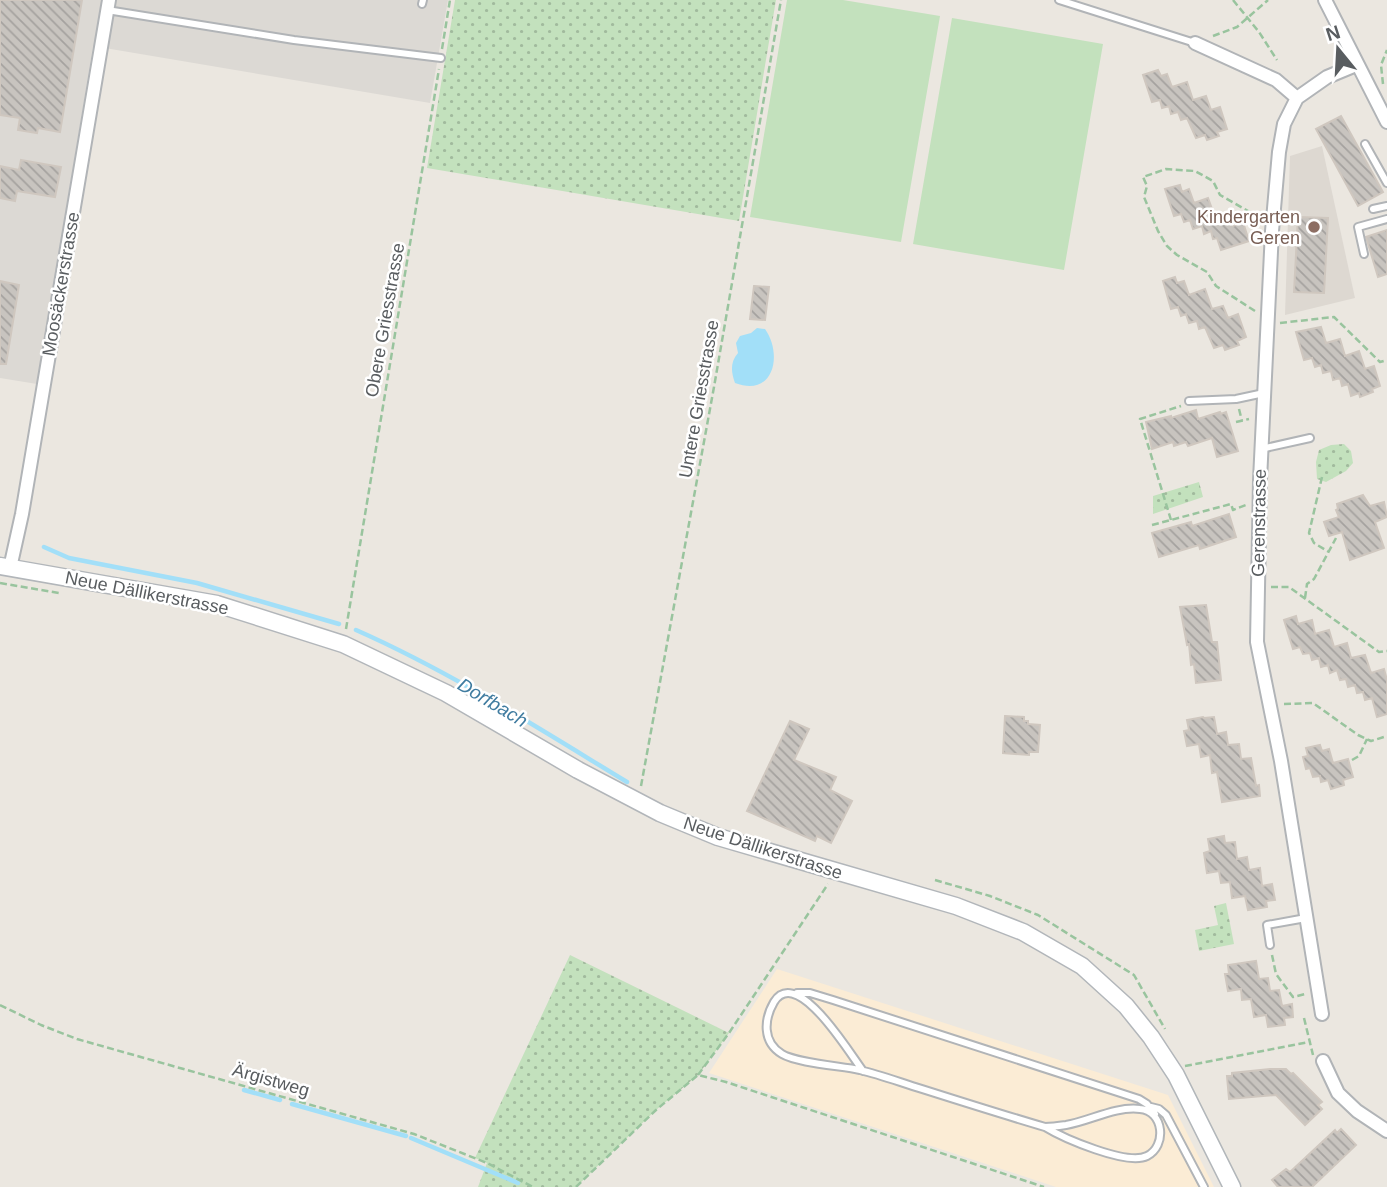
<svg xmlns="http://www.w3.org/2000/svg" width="1387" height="1187" font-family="Arial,sans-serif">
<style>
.commercial{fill:#fbecd5}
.industrial{fill:#dcd9d4}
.education{fill:#ddd8d1}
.grass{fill:url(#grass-dots)}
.pitch{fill:#c3e1bd}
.water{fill:#a2dff8}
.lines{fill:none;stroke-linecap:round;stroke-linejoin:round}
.stream{stroke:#a2dff8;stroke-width:4.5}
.building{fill:url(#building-back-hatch);stroke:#cfc7bf;stroke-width:2}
.lane-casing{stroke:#b1b4b7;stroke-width:10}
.street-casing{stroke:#b1b4b7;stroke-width:16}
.secondary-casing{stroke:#b2b6ba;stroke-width:19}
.path{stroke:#99c49e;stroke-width:2.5;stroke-dasharray:7 3.5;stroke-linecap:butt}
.lane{stroke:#fff;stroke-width:6}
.street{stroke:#fff;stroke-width:12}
.secondary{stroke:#fff;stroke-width:16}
.education-dot{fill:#8d6e63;stroke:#fff;stroke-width:2.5}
.labels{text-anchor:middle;stroke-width:5;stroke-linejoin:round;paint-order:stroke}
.education-label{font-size:18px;fill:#785e54;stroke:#fff;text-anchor:end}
.street-label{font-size:18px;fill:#595d60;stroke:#fff}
.water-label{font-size:19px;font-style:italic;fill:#407ca0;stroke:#fff}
</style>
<defs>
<pattern id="grass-dots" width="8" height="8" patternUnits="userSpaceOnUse" patternTransform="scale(1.75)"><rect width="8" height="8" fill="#c3e1bd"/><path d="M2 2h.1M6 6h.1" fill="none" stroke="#a1ba9d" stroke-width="1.8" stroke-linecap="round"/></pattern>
<pattern id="building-back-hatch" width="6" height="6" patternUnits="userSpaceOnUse" patternTransform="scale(1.75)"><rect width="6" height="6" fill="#c8c4bf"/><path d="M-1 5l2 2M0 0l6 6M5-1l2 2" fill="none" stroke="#a5a29f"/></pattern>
</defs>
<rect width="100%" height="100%" fill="#ebe7e0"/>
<path class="commercial" d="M777 969 1168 1095 1214 1187H1056L709 1073Z"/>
<path class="industrial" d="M0 0H448L430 103 93 46 37 384 0 378Z"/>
<path class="education" d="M1322 146 1355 298 1285 315 1290 156Z"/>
<path class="grass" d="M455 0H776L739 221 427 168Z
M1344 444 1351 451 1353 463 1346 471 1326 482 1317 479 1316 462 1319 450 1331 445Z
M1199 482 1203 497 1153 514V496Z
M1226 903 1234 944 1199 951 1195 930 1218 925 1214 906Z
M570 955 729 1033 698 1075 656 1110 576 1187H478L487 1163 475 1158Z"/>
<path class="pitch" d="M787 0H843L940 16 901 242 750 217Z
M952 18 1103 44 1064 270 913 244Z"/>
<path class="water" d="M757 328 765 329C783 354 774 398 735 383 731 372 730 362 738 353L736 343 740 336 751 333Z"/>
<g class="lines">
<path class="stream" d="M44 547 69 558 197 583 339 624
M356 630C451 672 538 728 627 782
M244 1090 280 1100
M292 1104 406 1136
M411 1138 518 1183"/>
</g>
<path class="building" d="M0 0H82L60 132 38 128 37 133 18 130 20 118 0 115Z
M1158 70 1161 76 1167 74 1172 87 1187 82 1193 100 1206 96 1211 110 1220 107 1227 129 1217 132 1219 136 1207 140 1205 135 1196 138 1187 118 1181 120 1178 112 1171 114 1169 106 1162 108 1160 100 1152 102 1143 75Z
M1341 116 1383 192 1358 206 1316 129Z
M21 160 61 167 55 197 17 191 15 201 0 198V166L19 170Z
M1180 185 1182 192 1189 189 1194 203 1208 198 1215 217 1228 212 1233 226 1243 222 1249 241 1221 250 1217 238 1213 239 1211 231 1204 234 1202 226 1193 229 1190 220 1184 222 1181 214 1174 216 1165 189Z
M1298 217 1328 218 1324 293 1294 292Z
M1387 230V274L1378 277 1366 237Z
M1175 277 1177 283 1184 281 1189 295 1205 289 1212 309 1223 306 1228 318 1238 314 1246 337 1237 341 1239 345 1225 350 1223 345 1214 348 1205 327 1199 329 1197 321 1189 323 1186 314 1181 316 1178 307 1171 309 1163 281Z
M0 281 19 285 6 364H0Z
M754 286 769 287 765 320 750 319Z
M1321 327 1326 343 1340 339 1345 356 1359 351 1365 369 1374 366 1380 386 1372 389 1373 392 1360 397 1359 393 1351 396 1348 384 1342 386 1340 378 1333 380 1331 371 1323 373 1321 365 1315 367 1312 358 1304 360 1296 332Z
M1196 410 1198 419 1220 412 1221 414 1226 412 1238 451 1217 457 1212 438 1188 446 1186 442 1174 446 1173 442 1152 449 1146 422 1171 416V418Z
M1363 495 1370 506 1384 502 1387 517 1375 522 1384 548 1350 560 1342 532 1329 536 1324 522 1339 517 1336 510 1338 509 1337 504Z
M1229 514 1236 537 1200 549 1199 545 1159 557 1152 533 1191 522 1192 526Z
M1206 605 1212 642H1217L1221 680 1196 683 1194 664 1191 665 1189 644 1187 645 1180 607Z
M1296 616 1298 624 1312 620 1315 634 1329 630 1334 647 1347 643 1351 658 1365 655 1371 673 1384 669 1387 680V714L1377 717 1372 698 1365 700 1363 692 1357 693 1355 685 1348 687 1346 679 1340 680 1337 670 1330 673 1328 665 1321 667 1319 658 1312 660 1310 653 1303 654 1300 647 1293 649 1284 620Z
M1005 716 1024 717V721H1028V724L1040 725 1038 752H1029V755L1003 753Z
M1203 717 1204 718 1214 717 1217 734 1226 732 1228 745 1239 744 1241 759 1251 758 1256 786 1259 785 1260 796 1222 802 1217 772 1212 773 1210 755 1201 757 1199 744 1187 746 1184 731 1189 730 1187 720Z
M790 721 809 729 794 760 836 777 830 790 852 801 831 843 817 836 815 841 747 811Z
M1320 745 1322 751 1329 749 1333 763 1348 759 1353 777 1343 780 1344 785 1331 789 1328 780 1321 782 1320 776 1313 777 1310 768 1306 769 1303 757 1308 756 1306 748Z
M1224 836 1225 843 1235 842 1237 859 1247 857 1249 870 1260 868 1262 886 1272 884 1275 900 1266 901 1267 907 1248 910 1245 896 1232 898 1230 882 1221 883 1219 871 1207 873 1204 853 1210 851 1208 839Z
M1256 961 1259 979 1268 978 1270 991 1279 990 1282 1006 1292 1004 1293 1017 1284 1018 1285 1025 1268 1027 1266 1015 1254 1017 1251 999 1242 1000 1241 989 1228 991 1225 974H1229L1228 965Z
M1270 1069H1286L1291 1074 1293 1073 1322 1102 1318 1105 1322 1109 1305 1125 1276 1095 1229 1099 1227 1076H1232V1073Z
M1341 1129 1356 1145 1312 1187H1278L1272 1180 1286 1169 1290 1172 1335 1130 1337 1133Z"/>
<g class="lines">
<defs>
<path id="lane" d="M1059 0 1195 43
M422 4 423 0
M107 10 294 40 441 58
M1365 144 1387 183
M1373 209 1387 206
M1364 254 1358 227 1387 219
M1189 401 1236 399 1264 393
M1261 449 1310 438
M1270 945 1267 925 1306 918
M797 993H810L833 1000 1139 1099 1147 1104 1155 1114
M863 1071C850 1054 797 965 774 1002 764 1019 762 1042 782 1054 797 1063 841 1066 860 1070 881 1075 902 1083 922 1089 963 1102 1004 1115 1045 1127 1063 1138 1127 1166 1147 1156 1167 1146 1164 1111 1140 1109 1115 1106 1090 1121 1066 1125 1059 1126 1052 1127 1045 1127
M1151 1107 1159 1109 1166 1115 1204 1187"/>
<path id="street" d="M1325 0 1387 122
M1195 43 1276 80 1297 98
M10 568 22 514 109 0
M1322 1014 1281 761 1257 642 1260 480 1272 231 1279 152 1284 124 1297 98 1327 77 1356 65
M1323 1061 1338 1093 1357 1111 1387 1131"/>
<path id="secondary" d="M0 566 217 604 343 644 446 693 578 770 660 813 718 837 956 906 1023 932 1082 966 1126 1006 1151 1037 1176 1075 1232 1187"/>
</defs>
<use href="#lane" class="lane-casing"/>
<use href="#street" class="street-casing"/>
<use href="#secondary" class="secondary-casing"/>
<path class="path" d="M1233 0 1259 32 1277 60
M1213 36 1237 27 1268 0
M442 49 450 0
M1383 84 1381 65 1387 50
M1255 311 1216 286 1207 272 1177 255 1167 246 1158 231 1144 197 1147 186 1143 177 1166 169 1195 171 1213 181 1220 195 1260 218
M1280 323 1334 317 1380 362 1387 360
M1239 409 1242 421
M1236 422 1249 419
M1322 477 1309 533 1314 543 1329 552
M1171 520 1140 419 1181 406
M1152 525 1231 504 1233 510 1246 505
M0 583 59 593
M1271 587H1289L1379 652 1387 651
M1305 598 1307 584 1314 579 1336 538
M346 629 439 69
M1284 704 1313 703 1358 735 1371 741 1387 736
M1352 760 1359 756 1367 739
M641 786 714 387 781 0
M935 880 990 896 1038 915 1134 975 1165 1029
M1272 955 1276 974 1293 997 1305 994
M0 1005 41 1025 77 1039 414 1134 487 1163 533 1187
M1304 1018 1313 1055
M1185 1066 1309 1042
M698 1075 729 1033 828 884
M576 1187 656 1110 698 1075 726 1082 1044 1187"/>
<use href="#lane" class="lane"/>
<use href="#street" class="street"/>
<use href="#secondary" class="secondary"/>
</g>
<circle class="education-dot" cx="1314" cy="227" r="7"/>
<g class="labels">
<g class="education-label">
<text x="1300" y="223">Kindergarten<tspan x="1300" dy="21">Geren</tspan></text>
</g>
<g class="street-label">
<text transform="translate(61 284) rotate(-80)" y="6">Moosäckerstrasse</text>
<text transform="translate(385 320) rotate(-80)" y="6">Obere Griesstrasse</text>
<text transform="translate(699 399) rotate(-80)" y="6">Untere Griesstrasse</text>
<text transform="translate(1259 523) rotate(-89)" y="6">Gerenstrasse</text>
<text transform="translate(147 593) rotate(11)" y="6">Neue Dällikerstrasse</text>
<text transform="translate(763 848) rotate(18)" y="6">Neue Dällikerstrasse</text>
<text transform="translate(271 1080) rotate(16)" y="6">Ärgistweg</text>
</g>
<g class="water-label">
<text transform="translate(493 702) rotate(31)" y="7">Dorfbach</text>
</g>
</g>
<g transform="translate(1338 49) rotate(342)" stroke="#ffffff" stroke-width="5" paint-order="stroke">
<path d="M0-5L12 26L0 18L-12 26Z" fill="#595d60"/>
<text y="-10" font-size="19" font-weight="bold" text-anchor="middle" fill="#595d60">N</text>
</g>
</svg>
